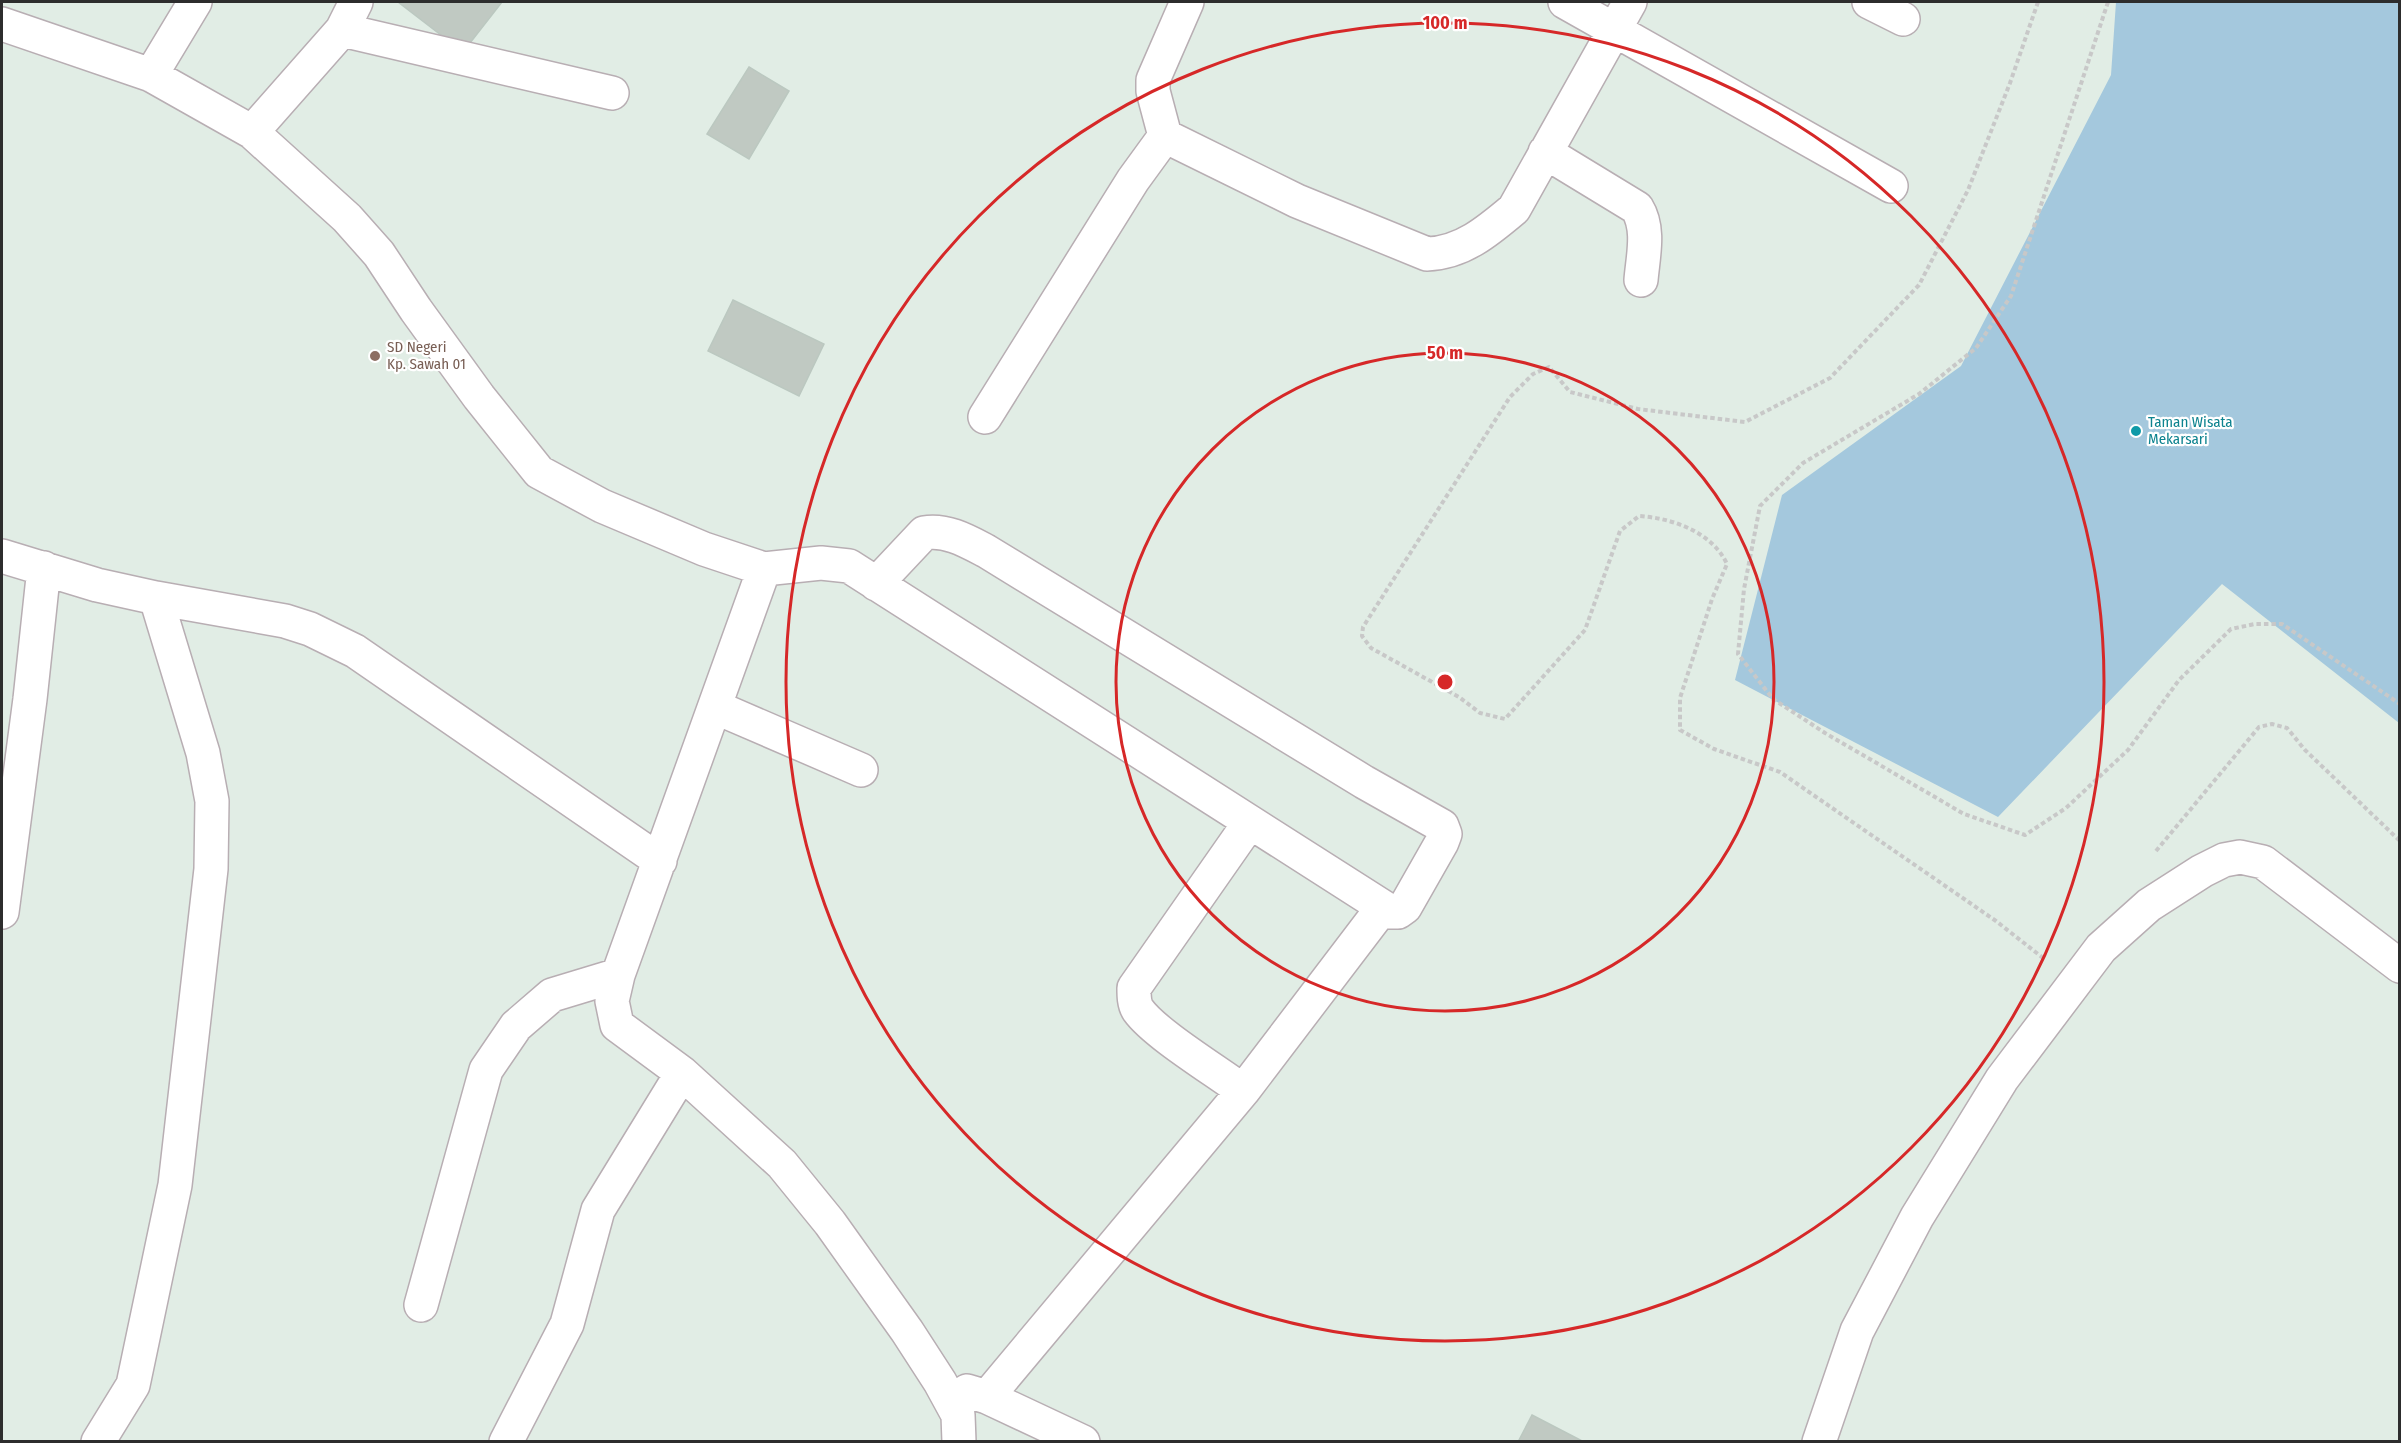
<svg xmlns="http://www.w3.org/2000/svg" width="2401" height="1443" font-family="'Fira Sans Condensed',sans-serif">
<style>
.green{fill:#a4c8dd}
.building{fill:#c0c9c2;stroke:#bbc8c0;stroke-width:1.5}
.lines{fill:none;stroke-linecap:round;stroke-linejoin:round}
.minor-casing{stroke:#b8aeb3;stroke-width:36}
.path{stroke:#c8c8c8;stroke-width:4;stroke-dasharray:4.5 3;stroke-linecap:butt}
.minor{stroke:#fff;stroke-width:33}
.ring{fill:none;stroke:#d62828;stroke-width:3}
.education-dot{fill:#8d6e63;stroke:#fff;stroke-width:2}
.culture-dot{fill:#0f9aa8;stroke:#fff;stroke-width:2}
.labels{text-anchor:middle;stroke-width:4.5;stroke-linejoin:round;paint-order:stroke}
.education-label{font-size:15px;fill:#785e54;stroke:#fff;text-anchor:start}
.culture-label{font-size:15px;fill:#0d838f;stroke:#fff;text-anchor:start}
.centre{fill:#d62828;stroke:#fff;stroke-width:3}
.ring-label{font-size:18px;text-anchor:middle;font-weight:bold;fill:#d62828;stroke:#fff;stroke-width:4.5;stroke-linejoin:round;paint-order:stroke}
</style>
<rect width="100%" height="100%" fill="#e1ede5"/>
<path class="green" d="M2116 2H2399V723L2222 584 1998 817 1735 680 1782 495 1961 366 2111 75Z"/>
<path class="building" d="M398 2H502L463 52Z
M749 67 789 91 749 159 707 134Z
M733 300 824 344 799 396 708 351Z
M1532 1415 1584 1442H1518Z"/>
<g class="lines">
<defs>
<path id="minor" d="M1565 2 1891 186
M1869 2 1903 19
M2 24 151 75 252 132 347 218 379 254 416 310 479 397 539 472 602 506 704 549 764 569 618 975 612 1001 617 1025 682 1073 782 1164 830 1223 907 1331 940 1382 958 1415 959 1442
M342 30 612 93
M151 75 195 2
M252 132 342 30 356 2
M1165 136 1297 201 1427 254C1462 253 1488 231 1514 209L1630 2
M1545 152 1637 208C1650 229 1643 256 1641 280
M985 417 1133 180 1165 136 1153 91V80L1187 2
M2 556 97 585 156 598 203 753 212 801 211 869 175 1185 133 1385 98 1442
M764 569 821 563 849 566 1391 912H1398L1405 907 1442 842 1445 834 1442 826 1364 782 986 551C967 541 946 529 924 533L876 584
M156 598 285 621 310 629 355 651 660 861
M715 707 861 770
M2 912 30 699 44 568
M1243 1091C1218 1072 1155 1034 1138 1010 1134 1004 1134 995 1134 988L1250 822
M421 1305 486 1070 516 1026 552 995 618 975
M967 1391 987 1397 1083 1442
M987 1397 1243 1091 1383 907
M506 1442 567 1324 598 1210 682 1073
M1819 1442 1857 1331 1917 1217 2002 1079 2101 948 2149 905 2202 871 2224 860 2240 857 2263 862 2400 966"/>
</defs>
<use href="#minor" class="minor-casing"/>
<path class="path" d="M2038 2 2010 83 1968 190 1919 285 1830 378 1745 422 1638 409 1570 392 1549 367 1533 374 1510 397 1363 627 1362 636 1371 648 1459 697 1480 713 1505 719 1585 630 1620 531 1639 516C1672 518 1712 532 1727 564L1712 599 1680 698V730L1714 749 1780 772 1996 921 2043 958
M2108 2 2011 296 1976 348 1919 394 1803 463 1760 506 1744 589 1738 654 1773 699 1825 733 1964 814 2025 835 2066 808 2128 750 2179 680 2231 629 2255 624H2282L2400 704
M2156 851 2259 727 2272 724 2287 728 2305 750 2400 841"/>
<use href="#minor" class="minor"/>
</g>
<g class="ring">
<circle cx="1445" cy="682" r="329"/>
<circle cx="1445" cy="682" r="659"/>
</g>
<circle class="education-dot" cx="375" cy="356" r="6"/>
<circle class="culture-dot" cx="2136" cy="431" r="6"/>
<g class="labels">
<g class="education-label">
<text x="387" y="352">SD Negeri<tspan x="387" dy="17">Kp. Sawah 01</tspan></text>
</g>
<g class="culture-label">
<text x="2148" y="427">Taman Wisata<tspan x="2148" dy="17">Mekarsari</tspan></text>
</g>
</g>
<circle cx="1445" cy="682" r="9" class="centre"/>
<g class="ring-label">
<text x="1445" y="29">100 m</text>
<text x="1445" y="359">50 m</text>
</g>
<rect width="2401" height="1443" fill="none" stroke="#2d2d2d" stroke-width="6"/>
</svg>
